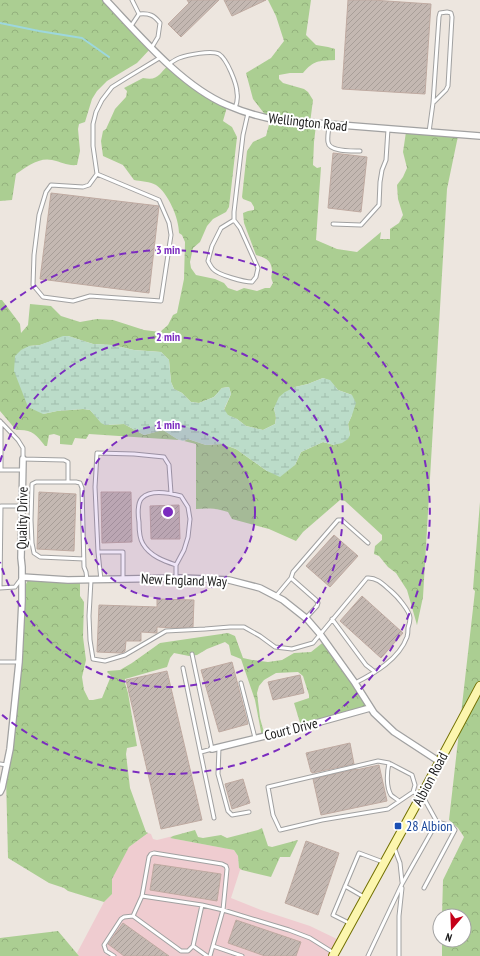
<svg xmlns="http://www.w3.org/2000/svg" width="480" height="956" font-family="'PT Sans Narrow',sans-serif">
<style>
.commercial{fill:#efccd0}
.forest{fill:url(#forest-crowns)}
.wetland{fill:url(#wetland-marsh)}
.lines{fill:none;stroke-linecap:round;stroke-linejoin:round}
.stream{stroke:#9dd7dd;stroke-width:2}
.building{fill:url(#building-hatch);stroke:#bfaaa1}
.service-casing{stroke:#a1a1a1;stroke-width:5}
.minor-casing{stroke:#a1a1a1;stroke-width:8}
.secondary-casing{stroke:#727001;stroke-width:10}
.service{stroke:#fff;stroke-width:3}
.minor{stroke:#fff;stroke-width:5.5}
.secondary{stroke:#fcf6ae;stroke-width:8}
.ring{fill:none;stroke:#7b2cbf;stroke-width:2;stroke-dasharray:7 5}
.transit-dot{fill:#1a4fb4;stroke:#fff;stroke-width:1.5}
.labels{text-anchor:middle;stroke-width:4;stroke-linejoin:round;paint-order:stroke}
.street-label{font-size:14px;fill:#1a1a1a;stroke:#fff}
.transit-label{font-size:14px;fill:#164399;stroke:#fff;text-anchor:start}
.centre{fill:#7b2cbf;stroke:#fff;stroke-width:2}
.ring-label{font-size:12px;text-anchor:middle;font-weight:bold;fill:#7b2cbf;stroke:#fff;stroke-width:4;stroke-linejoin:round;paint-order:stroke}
</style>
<defs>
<pattern id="forest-crowns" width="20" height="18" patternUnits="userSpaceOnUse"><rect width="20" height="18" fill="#abce92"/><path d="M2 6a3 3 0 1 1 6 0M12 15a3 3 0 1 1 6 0" fill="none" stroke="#93b07d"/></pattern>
<pattern id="wetland-marsh" width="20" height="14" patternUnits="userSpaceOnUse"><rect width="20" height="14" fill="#bbdcc9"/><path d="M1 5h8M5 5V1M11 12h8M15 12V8" fill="none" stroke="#a0bcac"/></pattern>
<pattern id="building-hatch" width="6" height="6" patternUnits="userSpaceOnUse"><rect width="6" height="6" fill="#c4b8b2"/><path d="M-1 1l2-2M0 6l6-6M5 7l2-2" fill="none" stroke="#a89e98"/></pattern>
</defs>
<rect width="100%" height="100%" fill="#ede6df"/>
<path class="commercial" d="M148 833 151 834 153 839 157 840 173 836 170 838 234 850 238 856 239 868 242 870H240L231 898 261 910 310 926 341 941 333 956H79L77 953 104 902 112 894V879L119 864 129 847Z"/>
<path class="forest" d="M0 0H105L151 48 137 63 107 81 97 91 92 99 85 122 79 124 78 129 80 151 77 165C67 166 62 162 52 160 39 157 26 167 16 174L12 200 0 201Z
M268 0H311L306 35 316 45 328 47 335 49V60C318 61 314 60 303 73H290L279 75V79L283 83 304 89 308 92 313 100 310 123 316 125 314 142 313 165 317 168 321 167 316 240 337 249 357 252 381 232 380 239H390V229L399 223 403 215 398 199 397 185 403 177 407 168 403 152 406 132 458 136 447 189 423 597 417 625 407 590 396 573 388 567 379 556 374 554 375 546 382 540V535L345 501 340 500 303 532 296 541 269 529 232 519 228 512C217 508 207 508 196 509V444L184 441 188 439 206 445 222 444 236 449 267 471 295 465 301 452 323 442 334 445 350 435 348 424 352 415V395L338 390 330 381 323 378 308 384 295 387 274 408 276 418 275 424 263 430 246 426 237 419 227 415 224 410 231 394 229 387 222 388 214 397 199 403 191 402 182 393 174 389 171 382 169 360 161 352 134 350 112 345 93 344 68 336 40 345 29 346 43 414 57 411 83 409 90 410 101 422 105 425 124 424 144 435 163 430 179 440 89 434 86 439 75 438 72 445 60 444V436L54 434 49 435 47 446H45C36 434 32 429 16 430L0 411V300H2L20 324 21 333 28 325 30 304 51 306 61 316 80 322 97 319 113 320 144 330 160 332 168 325 173 315 177 313 184 279 185 242 182 235 179 233C179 218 168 193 156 185 151 182 140 181 134 180L123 165 103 156 101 141 103 131 106 129 115 109 126 97 127 91 124 88 143 78C159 81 158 74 169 65L227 107 223 121 232 127 237 137 229 207 226 212 213 219 207 226 200 242 193 248 190 262 191 268 196 275 215 279 224 283 228 288 237 291 244 288 257 291 265 288H270L273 283C270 276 272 277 272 270 271 259 265 258 256 255L244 223 243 213 248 211 254 210V207L251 202 243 199 242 197 247 151 253 142 266 136 270 121 253 99 246 73 271 58 284 41 276 16Z
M480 502V956H442V940H464V916H442L443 880 464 837 458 828 449 820 475 591 473 589Z
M29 578 80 580V596L84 602 83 637 86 660 82 677 84 690 89 700H93L102 698 111 676 107 672 108 671 120 670 132 663 160 643 228 633 235 636 243 658 252 660 268 662 282 660 294 653 311 652 326 640 370 708 301 726 294 703 309 698V695L303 676 298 672 276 673 264 680 259 686 257 693 260 718 265 736 262 737 255 700 241 659 231 655 229 645 225 642 207 649 197 655 189 656 174 653 170 658 167 667 125 679V683L128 693 137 746 127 748 126 754 130 788 146 832 148 833 129 847 112 879V894L104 902 68 891 64 888 49 883 8 858 6 777 11 748 26 584Z
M262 828 268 846 272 847 298 840 290 857H280L271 877 242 870 239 868 238 856 234 850 170 838 173 836 195 830 198 837 203 838 221 835 227 838 258 830Z
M58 931 79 956H0V938Z"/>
<path class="wetland" d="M63 336H68L93 344 112 345 134 350 161 352 169 360 171 382 174 389 182 393 191 402 199 403 214 397 222 388 229 387 231 394 224 409 228 415 237 419 246 426 263 430 275 424 276 418 274 408 279 397 285 392 295 387 308 384 323 378 330 380 338 390 352 395 356 403 352 415 348 424 350 435 348 439 342 443 334 445 323 442 301 452 295 465 280 477 267 471 236 449 222 444 206 445 188 439 183 441 177 439 163 430 144 435 124 424 105 425 101 423 90 410 83 409 57 411 43 414 28 407 14 371 15 356 21 350 29 346 40 345Z"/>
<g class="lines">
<path class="stream" d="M0 23 39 31 82 38 109 57"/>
</g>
<path class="building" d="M187 0H219L181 37 168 24 189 3Z
M224 0H266L232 16Z
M348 0H372L431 4 425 94 342 89Z
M333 153 367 157 361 212 328 208Z
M51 193 159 206 149 293 40 279Z
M39 492 76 494 74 551 37 549Z
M101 492H131L132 542 102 543Z
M179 505 180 539H151L150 506Z
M334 535 358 556 330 587 306 566Z
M362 596 403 633 381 658 340 621Z
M157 599 194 600 193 627 175 628 157 627V633L141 632V641H126L125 651 124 652 121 653 97 652 99 605 157 607Z
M232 662 248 724 219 732 201 670Z
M167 671 202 820 161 829 126 680Z
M300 675 304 693 273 700 268 682Z
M350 743 354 764 312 773V772H311L306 753Z
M379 765 387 801 321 815 313 779 356 769V770Z
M243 779 250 803 232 809 225 784Z
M306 841 339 853 318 915 285 903Z
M154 864 221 874 217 901 150 890Z
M236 920 301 942 296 956H265L228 943Z
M123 923 169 956H124L108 944Z"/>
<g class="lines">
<defs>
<path id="service" d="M139 14C149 13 154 15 160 23L158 37 152 47
M131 26 139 14 132 0
M169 64C172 62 176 59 179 58 187 55 211 50 219 54 227 59 237 84 237 93 238 98 237 103 235 108
M329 125C329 130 327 136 328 142 329 152 352 151 360 151
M429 132 433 103 439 17 440 13 447 12 451 13 452 17 448 86 446 90 433 103
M97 174 159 200 169 223 171 235 161 301 90 296 73 301 43 297 33 285 34 255 39 215 46 192 51 185 83 187 89 185 97 174 93 146V124L96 112 102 100 112 87 128 77 161 57
M234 220 221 228 212 246 208 261C209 263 211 267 213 269 218 275 244 282 252 282L256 277 258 268 240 228 234 220V212L243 135 248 113
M333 224 361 225 379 205 380 182 382 170 386 160 388 129
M0 421 18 440 23 448V459L64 460 68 462V482
M0 470H23
M1 470V422
M22 520H31L32 484 36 482H76L80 483 82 488 84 567 86 572 87 580
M31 520 32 543 34 553 40 557 84 559
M98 552 95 487 97 453 134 454 164 457 169 465 171 493
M176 578V565L184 550 188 537 190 519 188 507 181 496C170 493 151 489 142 498 137 503 138 516 139 522 139 529 139 538 143 544 150 556 164 561 176 565
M291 578 316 600 318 603 317 606 306 618
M21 579 15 587 0 588 1 506H22
M91 580 89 616 90 640 93 659 105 661 125 655 149 641 166 631 205 629 230 627H244L260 636 275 647 292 649 313 643 367 578C377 577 384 585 391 591 397 596 410 611 410 618 410 621 409 625 408 628 408 630 408 634 407 637 399 659 375 673 355 683
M101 580 98 552H123V579
M276 596 291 578 293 572 338 520H342L368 543
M332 619 366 665 375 672
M192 654 212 749 201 752
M0 662H19
M183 668 214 818
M241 683 255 738
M219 748 218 774 228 811 232 815 249 812
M0 764 7 765
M399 801C397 799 393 797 391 795 386 787 387 772 389 763L412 775 415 785 413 792
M394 847 400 863 402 882
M154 853 222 864 226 866 227 869 223 910 202 905 142 896 149 857 151 854Z
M345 886 364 897
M424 888 455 830 452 826 437 822
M133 916 142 896
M349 923 333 915 359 853 383 862
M193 946 207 956
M213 946 242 956
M114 956 106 951 104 945 121 919 124 917 133 916 181 951H188L193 946 202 905
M210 956 223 910 289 930 310 938 334 953
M368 956 402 884 437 822 422 795 413 792 388 809 322 820 280 830 273 815 268 787 378 761 389 763
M399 956V916L402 888"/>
<path id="minor" d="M106 0C140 36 182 86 227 105 243 112 260 117 277 120L480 136
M22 577 68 580 182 578 229 580 260 588 283 600 307 619 320 634 355 683 374 713 394 732 440 762
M212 749 302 727 370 708
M0 792 2 788 10 749 19 662 22 601V567L21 558 23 459"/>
<path id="secondary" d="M333 956 427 785 480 686"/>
</defs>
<use href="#service" class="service-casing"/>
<use href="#minor" class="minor-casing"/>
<use href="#secondary" class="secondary-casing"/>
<use href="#service" class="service"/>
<use href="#minor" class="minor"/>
<use href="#secondary" class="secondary"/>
</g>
<circle cx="168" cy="512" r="87" fill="#7b2cbf" fill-opacity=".12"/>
<g class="ring">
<circle cx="168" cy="512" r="87"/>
<path d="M0 462A175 175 0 1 1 0 562"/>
<path d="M1 310A262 262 0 1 1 1 714"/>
</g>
<rect class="transit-dot" x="394" y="822" width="8" height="8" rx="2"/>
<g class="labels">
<g class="street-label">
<text transform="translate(308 122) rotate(6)" y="5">Wellington Road</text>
<text transform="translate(22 518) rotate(-89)" y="5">Quality Drive</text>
<text transform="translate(184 580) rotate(2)" y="5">New England Way</text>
<text transform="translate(291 729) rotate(-14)" y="5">Court Drive</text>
<text transform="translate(430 779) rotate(-62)" y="5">Albion Road</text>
</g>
<g class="transit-label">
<text x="406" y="831">28 Albion</text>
</g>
</g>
<circle cx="168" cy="512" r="6" class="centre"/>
<g class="ring-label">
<text x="168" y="254">3 min</text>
<text x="168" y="341">2 min</text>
<text x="168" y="429">1 min</text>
</g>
<g transform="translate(452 928) rotate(199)"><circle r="19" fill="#ffffff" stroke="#a3a3a3"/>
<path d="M0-3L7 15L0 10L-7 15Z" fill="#c50019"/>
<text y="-6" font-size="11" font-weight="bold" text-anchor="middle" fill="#1a1a1a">N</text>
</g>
</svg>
